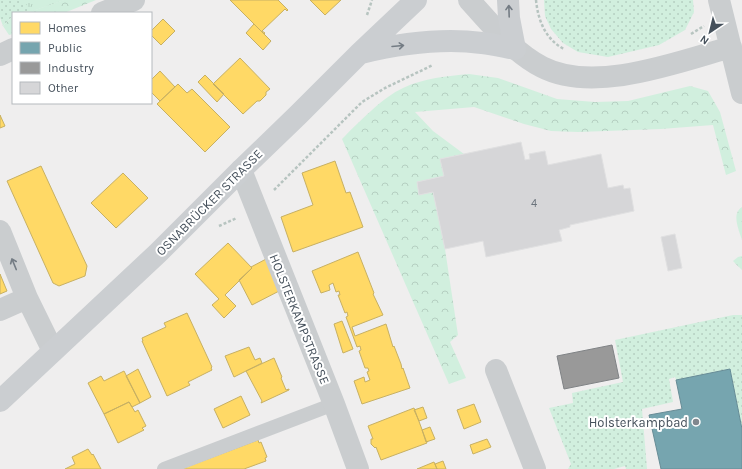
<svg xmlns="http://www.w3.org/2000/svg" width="742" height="469" font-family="Karla,sans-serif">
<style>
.grass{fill:url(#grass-dots)}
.forest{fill:url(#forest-crowns)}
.park{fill:url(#park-tufts)}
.homes{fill:#ffd966;stroke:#c7b063}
.public{fill:#76a5af;stroke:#678c96}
.industry{fill:#999;stroke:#808386}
.building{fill:#d6d6d8;stroke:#e0e0e1}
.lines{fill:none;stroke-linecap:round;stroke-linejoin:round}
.path{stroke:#b7c4c0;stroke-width:2.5;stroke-dasharray:3 2;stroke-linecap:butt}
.service{stroke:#cacdcf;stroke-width:14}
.minor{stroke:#cacdcf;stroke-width:22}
.tertiary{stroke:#cacdcf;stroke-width:22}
.secondary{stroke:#cbced1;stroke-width:22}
.oneway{stroke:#747c84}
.poi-dot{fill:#80878e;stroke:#fff;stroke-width:1.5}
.labels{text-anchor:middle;stroke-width:4;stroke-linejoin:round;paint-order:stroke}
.number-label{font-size:11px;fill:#6b737c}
.street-label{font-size:13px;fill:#45505b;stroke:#fff}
.poi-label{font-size:13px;fill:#45505b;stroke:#fff;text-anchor:end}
</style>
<defs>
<pattern id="grass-dots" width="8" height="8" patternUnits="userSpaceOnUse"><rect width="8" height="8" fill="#d1efde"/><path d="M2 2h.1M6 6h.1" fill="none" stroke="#b5cfc1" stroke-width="1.8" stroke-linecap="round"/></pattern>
<pattern id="forest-crowns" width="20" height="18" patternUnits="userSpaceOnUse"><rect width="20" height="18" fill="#d1efde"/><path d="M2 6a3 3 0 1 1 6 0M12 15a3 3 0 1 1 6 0" fill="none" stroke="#b5cfc1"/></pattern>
<pattern id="park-tufts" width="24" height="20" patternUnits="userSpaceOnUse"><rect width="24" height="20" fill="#d1efde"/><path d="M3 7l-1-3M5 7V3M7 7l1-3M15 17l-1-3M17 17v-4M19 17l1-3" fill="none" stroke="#b5cfc1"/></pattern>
</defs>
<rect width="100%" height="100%" fill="#efeeee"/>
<path class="grass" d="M0 0H64L32 11 13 13V16L3 26 0 18Z
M544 0H693L694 12 685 30 659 45 608 57 578 52 563 43 551 29 545 16Z
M733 315H742V429L730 369 676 380 675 377 669 379 673 402 642 409 647 469H626L625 466 614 469H568L571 464 549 408 573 403 572 393 623 382 615 340Z"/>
<path class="forest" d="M64 0H96L64 13H16L32 11Z
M13 16V34L9 35 3 26Z
M469 74 498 78 557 99 595 102 628 101 690 86 708 91 720 112 736 171 726 175 713 125 661 129 578 132 551 131 524 124 474 107 415 112 433 131 464 154 440 159 444 176 417 183 419 195 433 192 445 249 458 335 450 342 466 378 449 384 342 139C358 123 383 97 403 88 424 78 447 76 469 74Z
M742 207V240C739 230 731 214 742 207Z
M742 256V270L733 261 738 257Z"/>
<path class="park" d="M24 0H64L32 11 23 1Z"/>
<path class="homes" d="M230 0H278L288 10 287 11 285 9 262 31 265 33 264 34Z
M310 0H341L325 15Z
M163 19 175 31 161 45 151 35V31Z
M254 24 271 41 263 50 246 33Z
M240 58 270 89 266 92V95L260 101H257L243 114 213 84Z
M160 71 175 87 160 101 151 92V80Z
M205 75 224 94 217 102 198 82Z
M178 84 187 93 192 89 230 127 205 152 157 104Z
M0 115 5 126 0 128Z
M335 161 346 193 350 192 363 227 293 252 281 217 313 205 302 173Z
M41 166 87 266 85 276 59 286 53 283 7 181Z
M123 173 148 198 116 228 91 203Z
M228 243 252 268 225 295 236 306 224 318 212 305 219 299 195 274Z
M358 252 374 293 373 294 383 315 352 327 355 336 386 324 393 347 394 346 401 364 402 369 403 368 410 388 362 404 354 381 364 377 365 382 370 380 367 372 369 371 368 368H365L359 351 361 350 360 346 357 347 346 317 348 316 347 312 345 313 338 295H340L339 291 336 292 333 283 329 285 330 290 321 293 312 271Z
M268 258 283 289 252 305 239 280 252 268 251 267Z
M0 274 7 291 0 294Z
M187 313 212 367 211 368 212 370 188 382 190 385 167 396 142 341H143L142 338 166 327 164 323Z
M342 321 353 349 343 353 334 324Z
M249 347 255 360 260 358 262 363 234 377 225 356Z
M274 358 282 377 281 378 286 390 289 389V390L261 403 262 401 246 371Z
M138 369 151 397 140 403 126 376Z
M124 371 140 403 132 407 129 402 104 414 88 383 101 376 104 381Z
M241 396 250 415 223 428 214 409Z
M129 402 135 412 138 410 146 426 142 428 144 430 118 443 104 414Z
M474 404 481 422 464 429 457 410Z
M423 407 427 418 419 421 414 410Z
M414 408 427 443 381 460 376 447 375 448 371 444V439H373L368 426Z
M430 427 435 439 426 442 422 430Z
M487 439 491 447 473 454 470 445Z
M258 440 259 443 261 442 267 457 265 458 266 461 244 469H181Z
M88 449 92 455 93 454 101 469H65L75 464 72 457Z
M443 461 446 469H437L435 464Z
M434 462 437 469H417Z"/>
<path class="public" d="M730 369 742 429V469H661L649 415 682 409 676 380Z"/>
<path class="industry" d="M612 345 619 378 564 389 557 356Z"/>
<path class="building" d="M521 142 525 160 530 159 529 154 545 151 548 165 601 154 608 188 623 185 624 189 630 188 634 211 570 225V227L559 230 562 241 486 257 483 241 445 249 433 192 419 195 417 182 444 176 440 159Z
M675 234 682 268 668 271 661 237Z"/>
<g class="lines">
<path class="path" d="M536 0C538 20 545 39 564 49
M367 15 372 0
M691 34 704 26
M274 190 362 102 385 88 433 65
M219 226 237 218"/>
<path class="service" d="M164 469 334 404"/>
<path class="minor" d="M102 13 134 0
M0 55 13 49
M241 170 334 404 358 469
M0 231 27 298 53 351
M0 310 27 298
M496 370 535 469"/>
<path class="tertiary" d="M469 0C491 24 513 52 542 67 594 94 678 62 731 47
M719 0 742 93"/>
<path class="secondary" d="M361 53C398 44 443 38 482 43 493 44 504 47 515 49L509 18 508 0
M0 401 158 253 241 170 298 115 359 54 416 0"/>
</g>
<defs><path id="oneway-shaft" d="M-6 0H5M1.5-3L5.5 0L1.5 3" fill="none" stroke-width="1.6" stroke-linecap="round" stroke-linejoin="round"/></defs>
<g class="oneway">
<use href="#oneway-shaft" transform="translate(509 11) rotate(-92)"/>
<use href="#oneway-shaft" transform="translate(398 46) rotate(-5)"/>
<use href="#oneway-shaft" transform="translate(14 264) rotate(-112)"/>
</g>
<circle class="poi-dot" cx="696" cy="422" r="4"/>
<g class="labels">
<g class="number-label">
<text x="534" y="207">4</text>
</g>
<g class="street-label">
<text transform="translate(209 202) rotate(-45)" y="5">OSNABRÜCKER STRASSE</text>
<text transform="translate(300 319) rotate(68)" y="5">HOLSTERKAMPSTRASSE</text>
</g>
<g class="poi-label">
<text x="688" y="427">Holsterkampbad</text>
</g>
</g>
<rect x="12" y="12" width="140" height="92" fill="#ffffff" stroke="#b5b9bd"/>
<rect x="20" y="22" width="20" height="12" fill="#ffd966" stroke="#b5b9bd"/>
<text x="48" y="32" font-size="12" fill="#45505b">Homes</text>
<rect x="20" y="42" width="20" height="12" fill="#76a5af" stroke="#b5b9bd"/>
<text x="48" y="52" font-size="12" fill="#45505b">Public</text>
<rect x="20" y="62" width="20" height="12" fill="#999999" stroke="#b5b9bd"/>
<text x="48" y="72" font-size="12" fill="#45505b">Industry</text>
<rect x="20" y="82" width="20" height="12" fill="#d6d6d8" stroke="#b5b9bd"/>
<text x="48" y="92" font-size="12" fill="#45505b">Other</text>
<g transform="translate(710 32) rotate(215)" stroke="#ffffff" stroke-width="3" paint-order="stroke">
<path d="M0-3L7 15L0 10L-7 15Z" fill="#45505b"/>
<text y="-6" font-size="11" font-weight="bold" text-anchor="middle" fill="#45505b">N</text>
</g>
</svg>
